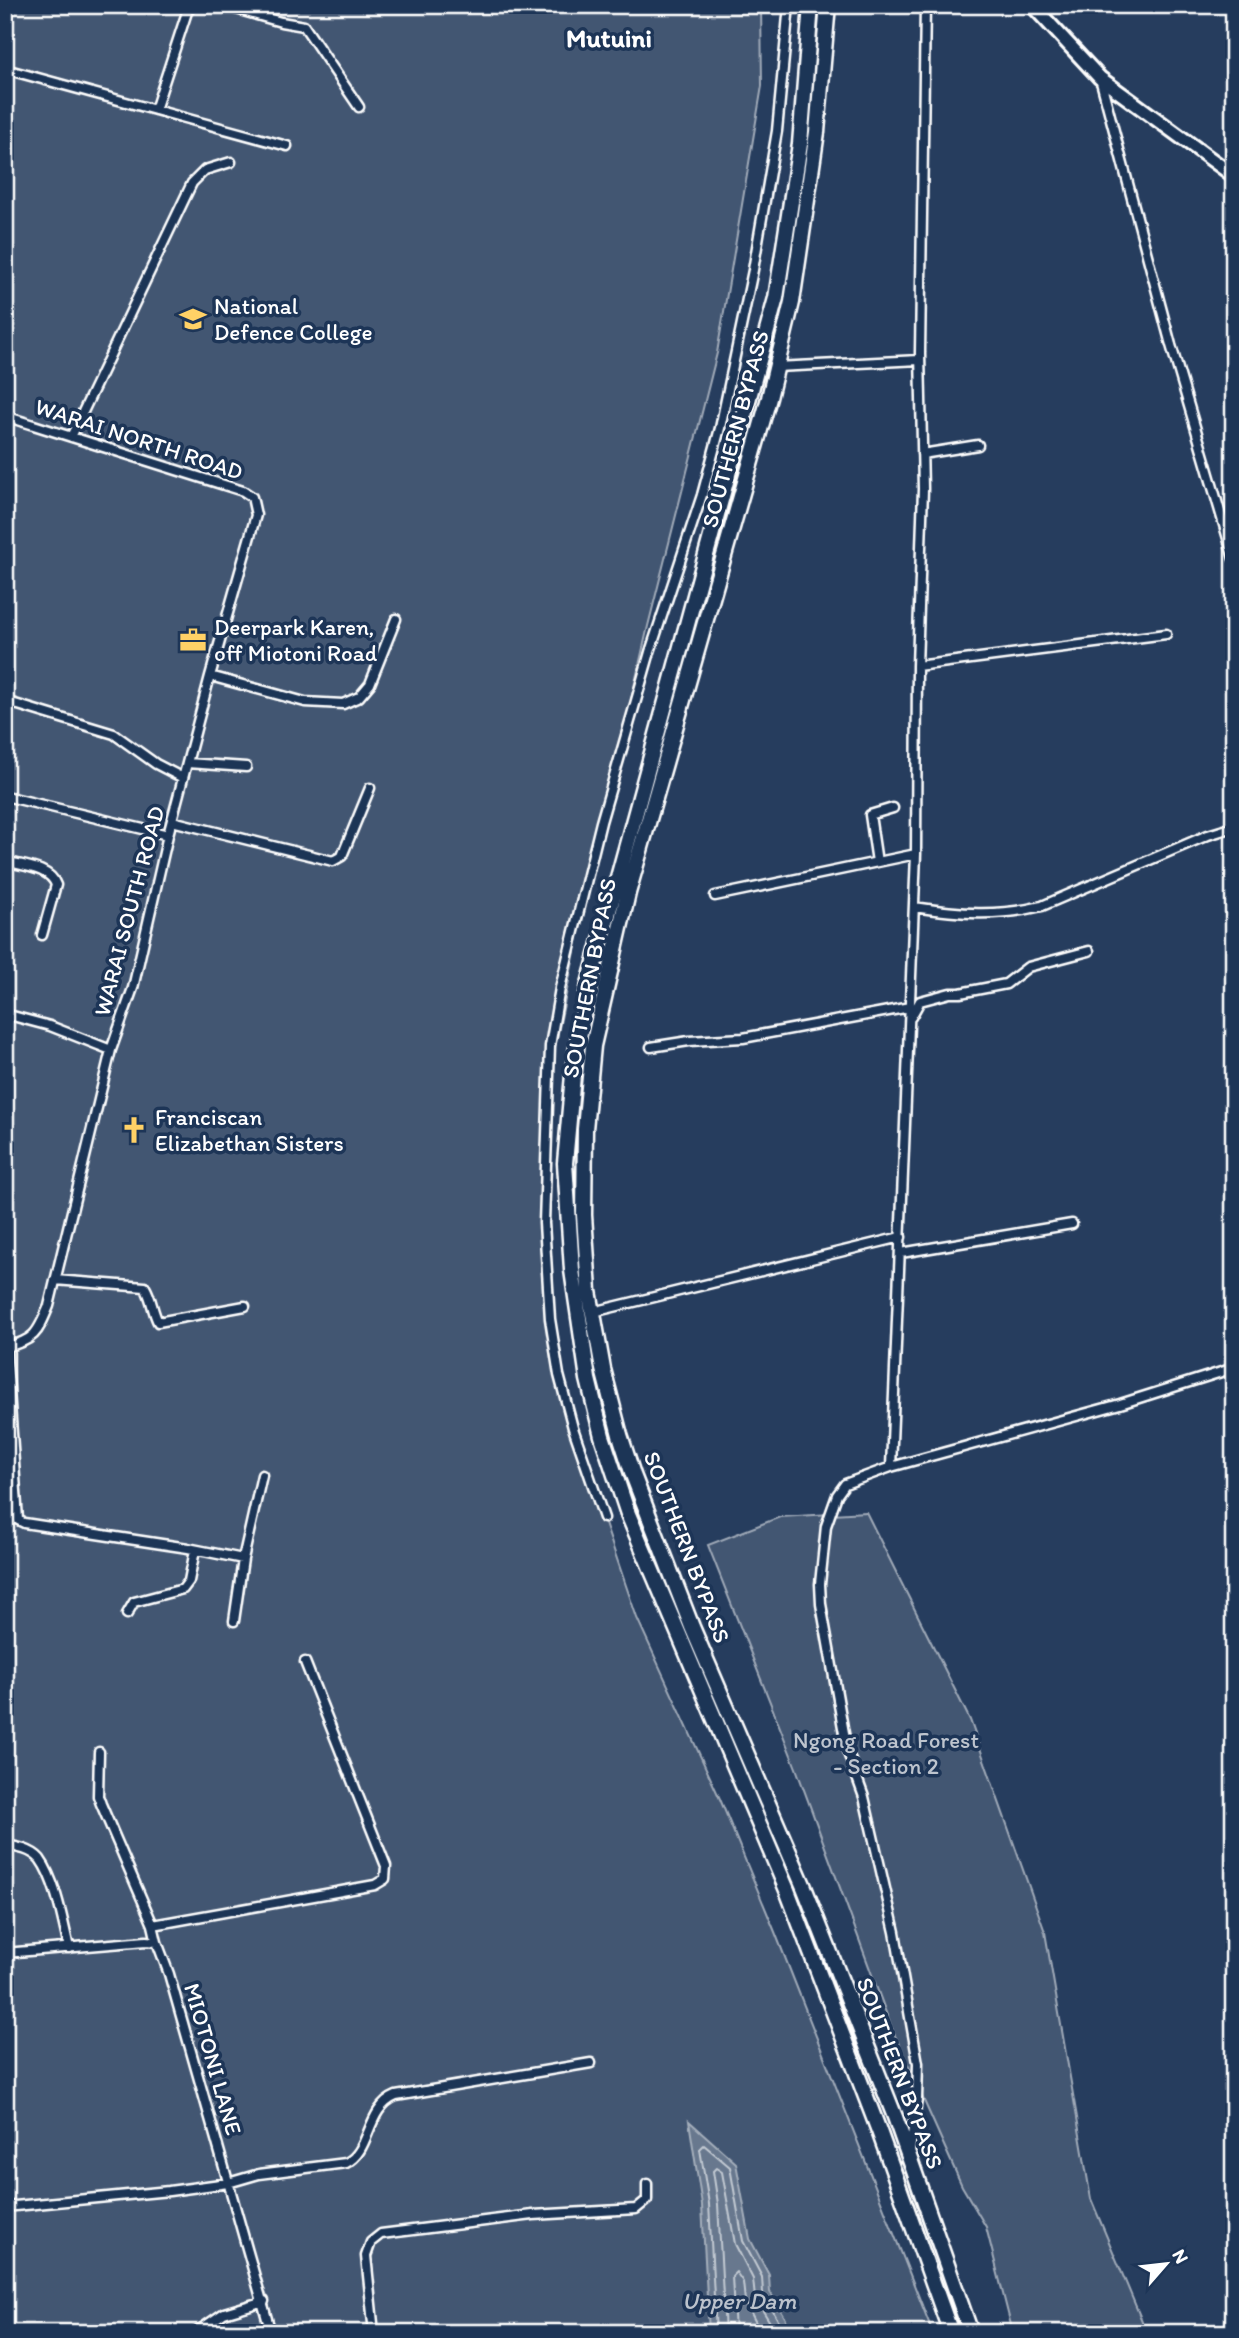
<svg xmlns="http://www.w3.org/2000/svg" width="1239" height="2338" font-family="Itim,sans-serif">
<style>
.green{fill:#425672;stroke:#a0aab8;stroke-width:2}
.water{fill:#67788e;stroke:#a4aebb;stroke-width:2}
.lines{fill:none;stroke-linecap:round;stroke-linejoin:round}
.shore{stroke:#c2c9d2;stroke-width:2}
.minor-casing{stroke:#fff;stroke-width:13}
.secondary-casing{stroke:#fff;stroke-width:18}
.trunk-casing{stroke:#fff;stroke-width:19}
.minor{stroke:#1d3557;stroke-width:8}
.secondary{stroke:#1d3557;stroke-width:12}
.trunk{stroke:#1d3557;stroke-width:14}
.labels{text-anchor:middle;stroke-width:7;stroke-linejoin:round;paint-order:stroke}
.poi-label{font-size:23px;fill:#fff;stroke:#1d3557;text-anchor:start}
.street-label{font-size:23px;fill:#fff;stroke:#1d3557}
.park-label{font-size:23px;fill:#bdc4ce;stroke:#1d3557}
.water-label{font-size:24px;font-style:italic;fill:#bbc2cc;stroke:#1d3557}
.quarter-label{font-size:26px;font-weight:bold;fill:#fff;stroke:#1d3557}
</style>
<rect width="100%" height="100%" fill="#263d5e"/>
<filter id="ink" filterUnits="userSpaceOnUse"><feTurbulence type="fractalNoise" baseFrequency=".0143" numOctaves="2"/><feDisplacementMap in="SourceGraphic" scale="14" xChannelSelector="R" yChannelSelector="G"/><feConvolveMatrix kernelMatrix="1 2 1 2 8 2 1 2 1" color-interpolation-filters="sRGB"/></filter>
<g filter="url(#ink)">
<path class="green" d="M5 5H761L762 86 717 353 648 626 593 866 546 1090 539 1221 555 1355 602 1515 637 1618 720 1799 775 1932 933 2333H5Z
M866 1512 970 1720 1045 1932 1091 2199 1147 2333H1013L986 2227 962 2186 892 2029 796 1768 708 1545 780 1517Z"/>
<path class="water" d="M689 2121 736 2163 750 2239 769 2275 770 2292 786 2319 788 2333H709L702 2205Z"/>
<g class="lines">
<path class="shore" d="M716 2333 709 2204 700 2149 704 2145 730 2167 743 2241 762 2277 763 2293 779 2322 781 2333
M725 2333 718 2204 713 2171 716 2168 722 2172 735 2244 753 2279 755 2298 771 2324 772 2333
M735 2333 732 2276 736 2272 743 2282 745 2301 761 2333"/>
<defs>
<path id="minor" d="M222 5 281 22 304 26 359 107
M5 69 287 146
M1100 78 1171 345 1234 559
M155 110 187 12 193 5
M776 367 920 360
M5 416 243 491 252 497 256 515 210 676 168 835 133 988 111 1050 49 1306C38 1332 35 1341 5 1347
M71 437 192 183 205 170 231 162
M922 454 978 445
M917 666 1166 634
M210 676 305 702 343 704 359 697 370 684 396 619
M5 701 114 734 156 764 183 778
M187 763 246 767
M5 796 168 835
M172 821 333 861 342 856 370 788
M5 861C22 866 50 867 56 885L42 935
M877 862 870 815 893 808
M715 896 916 854
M914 907C959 914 998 917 1042 906L1208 835 1234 827
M5 1014 50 1026 111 1050
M911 1017 920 1001 950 993H960L1006 984 1028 967 1089 951
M651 1047 689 1041 743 1038 910 1007
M901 1253 1072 1224
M55 1280 145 1287C152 1299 152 1310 158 1322L245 1306
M593 1312 901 1237
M6 1347 18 1520 24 1523 188 1548 243 1559
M891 1467 916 854 917 666 923 489 920 353 925 5
M604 1518 573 1428 559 1375 550 1319 544 1223 550 1046 560 988 601 822 650 652 702 495 720 428 753 270 777 131 789 5
M127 1614 134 1602 183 1589 189 1581 195 1550
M234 1621 243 1559 262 1475
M99 1752 98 1796 101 1804 153 1925 157 1942
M5 1846C17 1846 32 1850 40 1859 56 1881 63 1922 69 1948
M153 1925 375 1885 385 1879 386 1866 305 1662
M5 1953 146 1941 157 1942 169 1974 271 2333
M910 2151 917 2099 918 2063 895 1932 864 1797 847 1750 821 1604 820 1584 826 1526 837 1495 845 1484 891 1467 1120 1404 1234 1368
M5 2207 169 2191 228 2183 259 2174 346 2163C371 2152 366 2108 396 2096L591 2063
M195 2333 224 2313 264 2301
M374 2333 366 2256 371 2242 381 2234 533 2215 636 2209 647 2200V2184"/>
<path id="secondary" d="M1032 5 1100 78 1234 176"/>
<path id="trunk" d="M811 5 800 144 776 298 589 984 574 1064 565 1163 572 1270 588 1379 602 1436 628 1514 787 1890 879 2131 951 2333
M828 5 817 132 792 302 769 398 628 893 593 1046 585 1129 584 1215 589 1291 603 1369 620 1435 633 1475 692 1627 804 1887 895 2117 971 2333"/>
</defs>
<use href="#minor" class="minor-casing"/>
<use href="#secondary" class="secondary-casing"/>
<use href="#trunk" class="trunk-casing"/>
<use href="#minor" class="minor"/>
<use href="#secondary" class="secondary"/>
<use href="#trunk" class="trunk"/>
</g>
</g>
<defs>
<symbol id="university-bare" viewBox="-9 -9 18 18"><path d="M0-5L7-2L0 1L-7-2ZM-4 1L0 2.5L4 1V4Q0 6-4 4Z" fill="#ffd166" stroke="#1d3557" stroke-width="2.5" paint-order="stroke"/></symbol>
<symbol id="office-bare" viewBox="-9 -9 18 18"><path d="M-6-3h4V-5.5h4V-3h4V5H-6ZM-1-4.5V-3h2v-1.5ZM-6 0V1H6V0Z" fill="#ffd166" stroke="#1d3557" stroke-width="2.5" paint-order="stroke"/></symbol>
<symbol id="church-bare" viewBox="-9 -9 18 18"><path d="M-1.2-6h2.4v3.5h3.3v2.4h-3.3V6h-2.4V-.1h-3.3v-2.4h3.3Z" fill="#ffd166" stroke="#1d3557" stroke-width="2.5" paint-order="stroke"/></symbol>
</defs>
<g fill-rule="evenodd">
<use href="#university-bare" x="174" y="300" width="38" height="38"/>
<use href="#office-bare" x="174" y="621" width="38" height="38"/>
<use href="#church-bare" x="115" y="1111" width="38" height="38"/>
</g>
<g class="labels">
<g class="poi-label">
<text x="214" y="314">National<tspan x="214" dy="26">Defence College</tspan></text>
<text x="214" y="635">Deerpark Karen,<tspan x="214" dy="26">off Miotoni Road</tspan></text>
<text x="155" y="1125">Franciscan<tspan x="155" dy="26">Elizabethan Sisters</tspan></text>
</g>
<g class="street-label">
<text transform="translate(735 429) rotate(-75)" y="8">SOUTHERN BYPASS</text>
<text transform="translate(139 439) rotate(18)" y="8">WARAI NORTH ROAD</text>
<text transform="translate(129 911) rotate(-75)" y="8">WARAI SOUTH ROAD</text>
<text transform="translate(589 978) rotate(-79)" y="8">SOUTHERN BYPASS</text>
<text transform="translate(687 1547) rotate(69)" y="8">SOUTHERN BYPASS</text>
<text transform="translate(213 2059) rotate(74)" y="8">MIOTONI LANE</text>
<text transform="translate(900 2073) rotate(69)" y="8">SOUTHERN BYPASS</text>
</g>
<g class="park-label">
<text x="886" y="1748">Ngong Road Forest<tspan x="886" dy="26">- Section 2</tspan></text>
</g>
<g class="water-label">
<text x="739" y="2309">Upper Dam</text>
</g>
<g class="quarter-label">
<text x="609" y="47">Mutuini</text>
</g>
</g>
<rect width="1239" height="2338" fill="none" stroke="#1d3557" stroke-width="28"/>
<rect x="14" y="14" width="1211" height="2310" fill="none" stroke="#fff" stroke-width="2.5" filter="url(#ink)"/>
<g transform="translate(1166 2264) rotate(62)" stroke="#1d3557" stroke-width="5" paint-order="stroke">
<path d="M0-5L12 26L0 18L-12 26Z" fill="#ffffff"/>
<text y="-10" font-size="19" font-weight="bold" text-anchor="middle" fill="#ffffff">N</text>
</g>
</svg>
